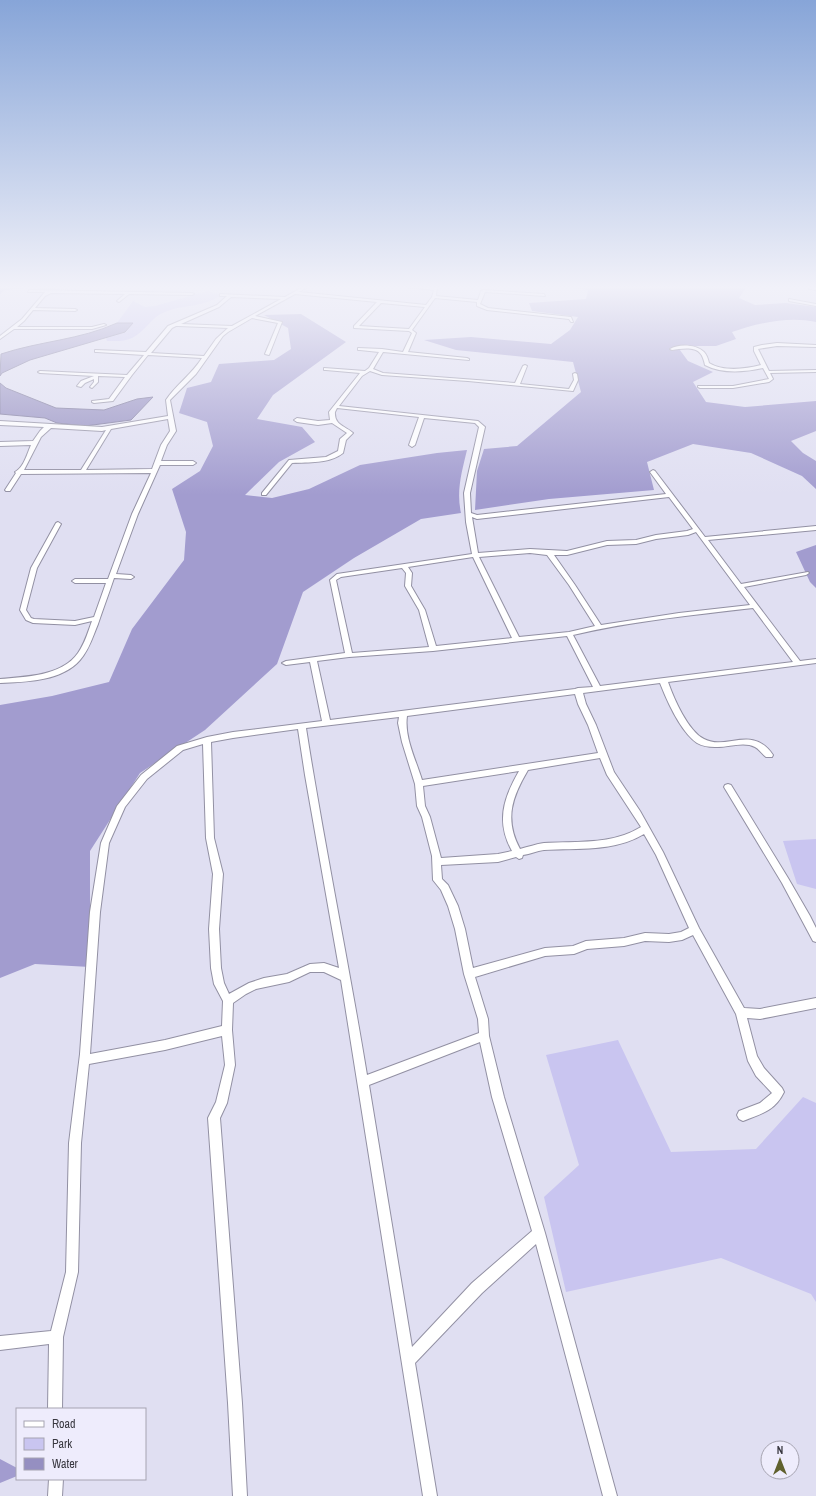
<svg xmlns="http://www.w3.org/2000/svg" width="816" height="1496" font-family="'Archivo Narrow',sans-serif">
<style>
.green{fill:#c9c5f0}
.forest{fill:#a29ccf}
.water{fill:#958fc1;stroke:#79759a}
.lines{fill:none;stroke-linecap:round;stroke-linejoin:round}
.minor-casing{stroke:#9290a3;stroke-width:2}
.minor{fill:#fff;fill-rule:evenodd}
</style>
<rect width="100%" height="100%" fill="#e0dff2"/>
<path class="green" d="M208 291 221 295C203 308 183 304 165 312 151 317 145 332 132 338 124 342 115 341 107 341L106 338 124 332 132 323H117L133 301 145 307 155 306Z
M816 839V889L797 884 783 841Z
M618 1040 671 1152 756 1149 803 1097 816 1103V1302L811 1294 721 1258 566 1292 544 1197 579 1165 546 1055Z"/>
<path class="forest" d="M0 286H64L48 290 34 287 5 290 0 294Z
M561 286H747L739 298 755 305 786 303 816 307V322C789 316 758 323 732 332L736 339 716 346H677L688 361 713 372 693 382 706 402 745 407 816 401V431L791 441 803 453 816 461V489L802 476 751 453 693 444 647 462 654 490 549 499 475 510 477 471 484 449 517 446 581 392 573 362 456 350 424 340 471 337 551 344 570 330 578 317 532 311 529 303 586 299 588 290Z
M301 314 346 342 273 395 257 419 302 427 315 442 279 462 245 495 272 498 309 489 360 465 437 453 467 450C462 471 456 491 461 513L421 519 354 558 303 592 277 664 205 730 140 773 90 851V967L35 964 0 978V705L52 696 109 682 132 629 184 560 186 532 172 489 200 471 213 446 207 422 179 413 187 388 211 382 219 364 274 360 291 349 288 328 264 315Z
M816 545V588L810 582 796 552Z
M0 1459 17 1468V1476L0 1483Z"/>
<path class="water" d="M117 323H133L125 332 30 360 2 373 0 376 1 354C40 341 80 340 117 323Z
M0 383 6 388 56 408 104 410 137 399 153 397 131 420 85 426 57 423 45 418 0 414Z"/>
<g class="lines">
<defs>
<path id="minor" d="M305 286H309L299 292 426 305 432 297 434 290 408 287 406 286 437 288 436 296 478 300 481 291 483 290 544 294 545 296 485 292 480 304 488 308 571 317 573 322H571L569 319 487 310 477 306V302L435 298 412 330 416 333 408 352 467 358 469 359V360L383 352 373 369 383 373 515 383 523 366 525 365 527 366 520 384 569 389 574 380 573 374 575 373 577 374 578 380 573 391 468 381 382 375 370 371 362 376 339 406 478 421 485 427 470 493 471 513 477 515 666 494 650 472 653 470 655 471 705 537 816 526V530L708 540 741 584 808 572 809 573 806 575 744 587 800 661 816 659V663L668 682C674 699 688 731 704 739 726 751 752 724 773 755L772 757H766C762 754 759 749 755 747 743 741 727 748 715 747 709 747 702 746 697 743 681 732 667 701 660 683L583 693 586 704 596 725 614 772 640 811 663 852 699 928 744 1008 760 1009 816 998V1008L760 1019 747 1018 757 1056 764 1068 782 1088 784 1092C775 1111 761 1114 743 1121L739 1119 737 1115 739 1111 760 1103 772 1093 756 1076 748 1061 736 1014 693 935 682 940 669 942 645 941 624 946 587 949 574 954 545 956 475 977 488 1019 489 1036 504 1097 545 1233 617 1496H603L536 1244 482 1293 415 1363 437 1496H423L341 980 324 972H310L289 982 256 989 246 994 233 1003 232 1030 235 1065 227 1103 220 1118 242 1403 247 1496H233L228 1403 208 1118 216 1102 225 1065 222 1036 165 1050 89 1064 81 1143 78 1272 63 1337 62 1409H48L49 1344 0 1350V1336L51 1331 66 1272 69 1143 80 1054 90 912 101 843 117 806 141 775 177 746 207 737 233 732 322 721 310 662 286 665 282 663 286 661 345 653 330 580 337 574 472 554 466 522 464 493 479 427 475 423 424 418 415 445 412 447 409 445 419 417 337 408 335 412C334 425 345 426 353 433L346 440 343 453C329 464 309 462 292 463L266 495H262V493L289 460 326 457 338 451 340 439 347 433 332 423 318 425 297 422 294 420 297 418 318 421 330 420 329 412 360 373 326 370H324V368L365 371 369 368 379 352 360 350H358V348L382 349 403 352 412 333 409 331 354 328V326L377 302 295 294 255 316 282 322 269 355 265 354 278 323 252 318 228 332 223 336 196 374 170 400 176 431 167 445 161 461H193L196 463 193 465H160L138 514 116 574 131 575 134 577 131 579 114 578C109 593 103 609 98 624 93 636 89 650 80 660 62 681 26 682 0 683V679C25 677 62 676 78 653 85 643 88 632 92 621L75 625 33 623 26 620 20 610 31 568 56 523 58 522 61 524 37 568 26 610 31 618 34 619 75 621 94 617 106 583H75L72 581 75 579H108L132 514 151 473 21 474 10 491H6L5 490 16 473 15 472C24 467 27 454 31 445L0 446V442L33 441 40 431 44 427 0 425V421L102 427 168 416 166 400C176 385 192 374 202 358L148 355 132 375 113 401 94 403 92 402V401L109 399 125 377 98 376V382L92 388 90 387 94 382V379L85 383 81 387 77 386 81 381 94 376 40 373 38 372 40 371 127 375 144 355 97 352H95V350L146 352 168 326 217 305 227 296H220V294L285 297ZM231 297 281 299 232 326 181 324 219 307ZM381 303 425 307 409 329 359 326ZM176 326H178L228 328 216 339 204 356 151 353 172 328ZM168 419 170 431 161 445 152 469 86 470 111 429ZM51 428 102 431 106 430 81 470H24L41 437ZM669 497 693 529 687 531 656 535 636 540 607 541 567 551 530 549 478 553 472 517 477 519ZM696 532 750 605 679 613 601 625 575 585 554 555H567L607 545 636 544 656 539 688 535ZM530 553 547 555 569 585 595 626 569 632 519 637 479 557ZM473 557 512 638 436 646 425 610 411 586 412 573 408 567ZM402 568 406 573 405 586 419 610 429 647 352 653 336 580 341 577ZM753 608 793 662 600 686 573 635C632 621 693 615 753 608ZM567 636 593 687 578 688 575 689 330 720 317 661 349 657 433 651ZM575 694 578 704 588 725 598 753 422 780C416 760 404 737 407 716ZM399 717 398 723 402 742 415 784 417 806 422 817 432 856 433 880 441 890 448 906 455 929 464 974 478 1019 479 1033 367 1075C348 959 324 844 306 728ZM298 729 305 775 339 968 324 963 310 964 287 974 264 978 249 983 229 994 224 983 221 968 219 929 223 874 214 838 211 742 233 738ZM203 744 206 838 213 874 209 929 211 968 214 984 223 1001 222 1026 165 1040 90 1054 100 912 109 843 125 807 147 779 183 750ZM600 758 607 775 641 827C612 845 577 841 544 843 536 844 528 847 520 849 504 819 512 797 528 770ZM519 771C503 799 496 822 512 851L498 854 441 858 430 817 425 806 423 786ZM644 834 656 855 689 928 681 932 669 934 645 933 624 938 586 941 573 946 545 948 473 968 465 929 458 906 448 885 442 879 441 865 498 862 516 857 519 859 522 858 523 855C530 854 537 851 544 850 577 848 615 852 644 834ZM480 1042 492 1097 532 1231 472 1283 412 1347 369 1085Z
M810 287 816 288V290L809 289Z
M29 290 192 293 194 294 192 295 129 294 119 302 117 301 125 294 51 293 45 296 35 308 75 309 77 310 75 311 33 310 24 321 17 327H92L104 324 106 325 92 329H14L0 339V336L22 319 45 292H28Z
M789 299 816 304V306L789 301Z
M777 343 816 345V347L777 346 758 349 769 371 816 370V372L770 373 773 379 769 382 733 388H700L698 387V386H733L769 379 763 368C745 372 722 374 705 365 704 361 703 356 700 353 694 346 680 349 672 350L670 349C678 344 696 344 704 352 707 355 708 359 709 363 724 372 745 369 761 365L754 351V347L762 345Z
M728 784 731 785 788 878 810 916 816 928V942L813 941 782 883 724 787 725 785Z
M49 1479H63L62 1496H48Z"/>
</defs>
<use href="#minor" class="minor-casing"/>
<use href="#minor" class="minor"/>
</g>
<linearGradient id="sky" x2="0" y2="1"><stop stop-color="#87a5d8"/><stop offset="0.58" stop-color="#f1f1f9"/><stop offset="1" stop-color="#f1f1f9" stop-opacity="0"/></linearGradient>
<rect width="816" height="495" fill="url(#sky)"/>
<rect x="16" y="1408" width="130" height="72" fill="#eeecfc" stroke="#a6a4b1"/>
<rect x="24" y="1421" width="20" height="6" fill="#ffffff" stroke="#a6a4b1"/>
<text x="52" y="1428" font-size="12" fill="#393840">Road</text>
<rect x="24" y="1438" width="20" height="12" fill="#c9c5f0" stroke="#a6a4b1"/>
<text x="52" y="1448" font-size="12" fill="#393840">Park</text>
<rect x="24" y="1458" width="20" height="12" fill="#958fc1" stroke="#a6a4b1"/>
<text x="52" y="1468" font-size="12" fill="#393840">Water</text>
<g transform="translate(780 1460)"><circle r="19" fill="#eeecfc" stroke="#a6a4b1"/>
<path d="M0-3L7 15L0 10L-7 15Z" fill="#60612e"/>
<text y="-6" font-size="11" font-weight="bold" text-anchor="middle" fill="#393840">N</text>
</g>
</svg>
